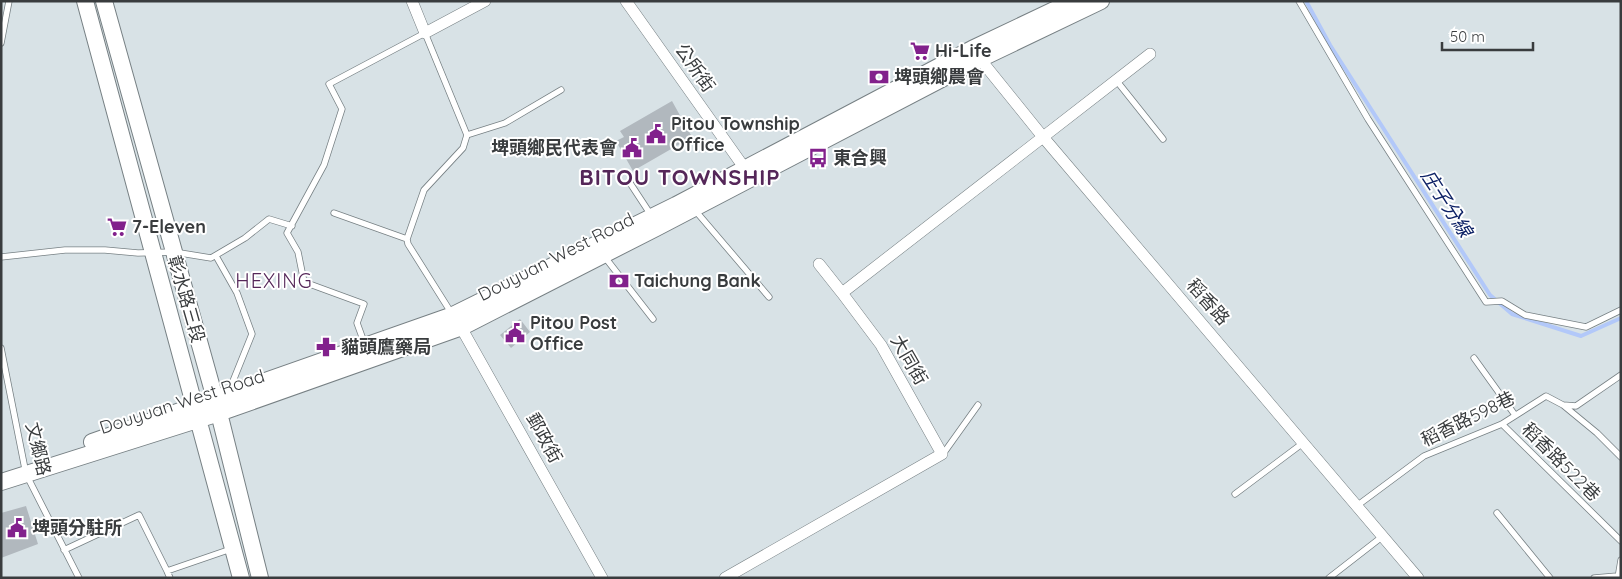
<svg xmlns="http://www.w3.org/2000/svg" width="1622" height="579" font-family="Quicksand,'Noto Sans TC',sans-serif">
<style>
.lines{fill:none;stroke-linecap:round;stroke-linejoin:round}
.stream{stroke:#b2c8f9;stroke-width:4}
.building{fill:#b1b8be}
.lane-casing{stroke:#778084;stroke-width:7}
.street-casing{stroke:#778084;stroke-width:12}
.secondary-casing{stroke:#778084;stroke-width:18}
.lane{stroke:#fff;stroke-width:5.5}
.street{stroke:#fff;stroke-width:11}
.secondary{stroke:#fff;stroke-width:16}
.labels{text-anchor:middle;stroke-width:4;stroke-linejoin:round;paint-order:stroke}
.poi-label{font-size:18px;font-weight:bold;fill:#393c3e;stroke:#fff;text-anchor:start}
.street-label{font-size:18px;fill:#393c3e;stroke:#fff}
.water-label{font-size:19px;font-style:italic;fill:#0e2266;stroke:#fff}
.quarter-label{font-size:20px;letter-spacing:1px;fill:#552759;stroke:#fff}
.district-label{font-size:22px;font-weight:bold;letter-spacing:1px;fill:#552759;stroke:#fff}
</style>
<rect width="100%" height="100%" fill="#d8e2e6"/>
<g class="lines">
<path class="stream" d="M1306 1 1330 45 1490 295 1512 314 1581 336 1621 318"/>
</g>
<path class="building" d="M672 101 692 137 633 171 616 141 624 137 620 131Z
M520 319 530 332 511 348 500 335Z
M26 506 38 544 1 558V513Z"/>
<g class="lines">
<defs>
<path id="lane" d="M1299 1 1368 119 1486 302 1502 301 1525 315 1586 327 1621 310
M1 43 9 1
M1116 80 1163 139
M467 135 505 123 561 90
M630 183 651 215
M694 209 769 297
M334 213 407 239
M216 256 237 293 252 334 229 391
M604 256 653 319
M1 257 65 250H105L138 253 174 252 211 258 245 238 269 219 292 226
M365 345 357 323 364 304 304 282 298 252 287 233 324 165 342 109 329 84 425 33 467 135 463 148 424 190 407 239 408 244 452 314
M1 348 26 474 79 578
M1474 358 1515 415
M1563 405 1597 433 1621 457
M1502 424 1621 541
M943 454 978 405
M1235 494 1303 443
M1358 505 1424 456 1502 424 1546 396 1563 405 1576 406 1621 375
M1497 513 1550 578
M64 550 139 515 167 571 231 549
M167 571 170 578
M1329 578 1383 536
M1594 578 1617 576
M1618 578 1621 560"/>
<path id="street" d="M412 1 425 33 485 1
M626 1 748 173
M976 54 1043 137 1418 578
M819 264 842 293
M458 322 602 578
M725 578 942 454 881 345 842 293 1150 54"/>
<path id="secondary" d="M85 1 241 578
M104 1 219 413 260 578
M92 442 453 315 676 205 972 49 1073 1
M1 482 219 413 462 327 656 228 980 59 1101 1"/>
</defs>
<use href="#lane" class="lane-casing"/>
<use href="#street" class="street-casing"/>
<use href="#secondary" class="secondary-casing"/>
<use href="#lane" class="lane"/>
<use href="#street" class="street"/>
<use href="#secondary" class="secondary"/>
</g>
<defs>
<symbol id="supermarket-bare" viewBox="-9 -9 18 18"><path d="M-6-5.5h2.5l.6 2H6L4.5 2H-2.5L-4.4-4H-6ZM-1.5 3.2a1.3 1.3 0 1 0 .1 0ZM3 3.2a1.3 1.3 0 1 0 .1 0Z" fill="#82218c" stroke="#fff" stroke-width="2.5" paint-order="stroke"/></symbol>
<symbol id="bank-bare" viewBox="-9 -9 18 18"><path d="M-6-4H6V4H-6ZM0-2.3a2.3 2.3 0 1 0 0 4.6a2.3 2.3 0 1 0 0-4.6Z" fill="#82218c" stroke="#fff" stroke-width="2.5" paint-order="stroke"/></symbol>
<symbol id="civic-bare" viewBox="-9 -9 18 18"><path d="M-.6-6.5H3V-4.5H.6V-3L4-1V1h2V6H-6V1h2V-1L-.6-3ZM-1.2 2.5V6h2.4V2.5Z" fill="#82218c" stroke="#fff" stroke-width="2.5" paint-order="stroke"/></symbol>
<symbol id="bus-bare" viewBox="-9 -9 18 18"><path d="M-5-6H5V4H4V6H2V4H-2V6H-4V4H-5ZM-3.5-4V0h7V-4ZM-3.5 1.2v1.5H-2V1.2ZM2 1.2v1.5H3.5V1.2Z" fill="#82218c" stroke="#fff" stroke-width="2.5" paint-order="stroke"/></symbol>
<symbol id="pharmacy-bare" viewBox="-9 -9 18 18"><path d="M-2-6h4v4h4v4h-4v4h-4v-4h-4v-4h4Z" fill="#82218c" stroke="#fff" stroke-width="2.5" paint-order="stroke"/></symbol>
</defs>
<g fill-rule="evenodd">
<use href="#supermarket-bare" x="906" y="37" width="28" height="28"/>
<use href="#bank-bare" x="865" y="63" width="28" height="28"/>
<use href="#civic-bare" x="642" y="120" width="28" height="28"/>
<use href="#civic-bare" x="618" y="134" width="28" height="28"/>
<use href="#bus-bare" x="804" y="144" width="28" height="28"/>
<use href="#supermarket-bare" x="103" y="213" width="28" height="28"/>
<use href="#bank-bare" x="605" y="267" width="28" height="28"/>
<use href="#civic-bare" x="501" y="319" width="28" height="28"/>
<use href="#pharmacy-bare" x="312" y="333" width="28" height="28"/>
<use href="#civic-bare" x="3" y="514" width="28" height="28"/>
</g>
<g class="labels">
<g class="poi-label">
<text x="935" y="57">Hi-Life</text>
<text x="894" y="83">埤頭鄉農會</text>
<text x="671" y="130">Pitou Township<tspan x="671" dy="21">Office</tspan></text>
<text x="617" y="154" text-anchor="end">埤頭鄉民代表會</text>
<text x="833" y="164">東合興</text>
<text x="132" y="233">7-Eleven</text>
<text x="634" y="287">Taichung Bank</text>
<text x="530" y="329">Pitou Post<tspan x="530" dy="21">Office</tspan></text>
<text x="341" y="353">貓頭鷹藥局</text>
<text x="32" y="534">埤頭分駐所</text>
</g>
<g class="street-label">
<text transform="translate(695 68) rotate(55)" y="6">公所街</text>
<text transform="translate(556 257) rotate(-27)" y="6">Douyuan West Road</text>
<text transform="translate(186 299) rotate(74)" y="6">彰水路三段</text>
<text transform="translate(1208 302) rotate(49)" y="6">稻香路</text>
<text transform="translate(909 360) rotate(60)" y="6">大同街</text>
<text transform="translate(182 402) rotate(-18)" y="6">Douyuan West Road</text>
<text transform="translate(1468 419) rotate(-26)" y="6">稻香路598巷</text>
<text transform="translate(544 438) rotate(61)" y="6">郵政街</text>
<text transform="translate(38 449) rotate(76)" y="6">文鄉路</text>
<text transform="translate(1561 462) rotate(45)" y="6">稻香路522巷</text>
</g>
<g class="water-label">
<text transform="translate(1447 203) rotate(57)" y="7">庄子分線</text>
</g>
<g class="quarter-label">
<text x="274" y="288">HEXING</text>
</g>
<g class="district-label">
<text x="680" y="185">BITOU TOWNSHIP</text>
</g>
</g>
<rect width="1622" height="579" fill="none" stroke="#393c3e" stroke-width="5"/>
<path d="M1442 42v8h91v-8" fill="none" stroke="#393c3e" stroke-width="2.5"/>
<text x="1450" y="42" font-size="15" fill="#393c3e" stroke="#ffffff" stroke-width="4" paint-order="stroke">50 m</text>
</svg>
